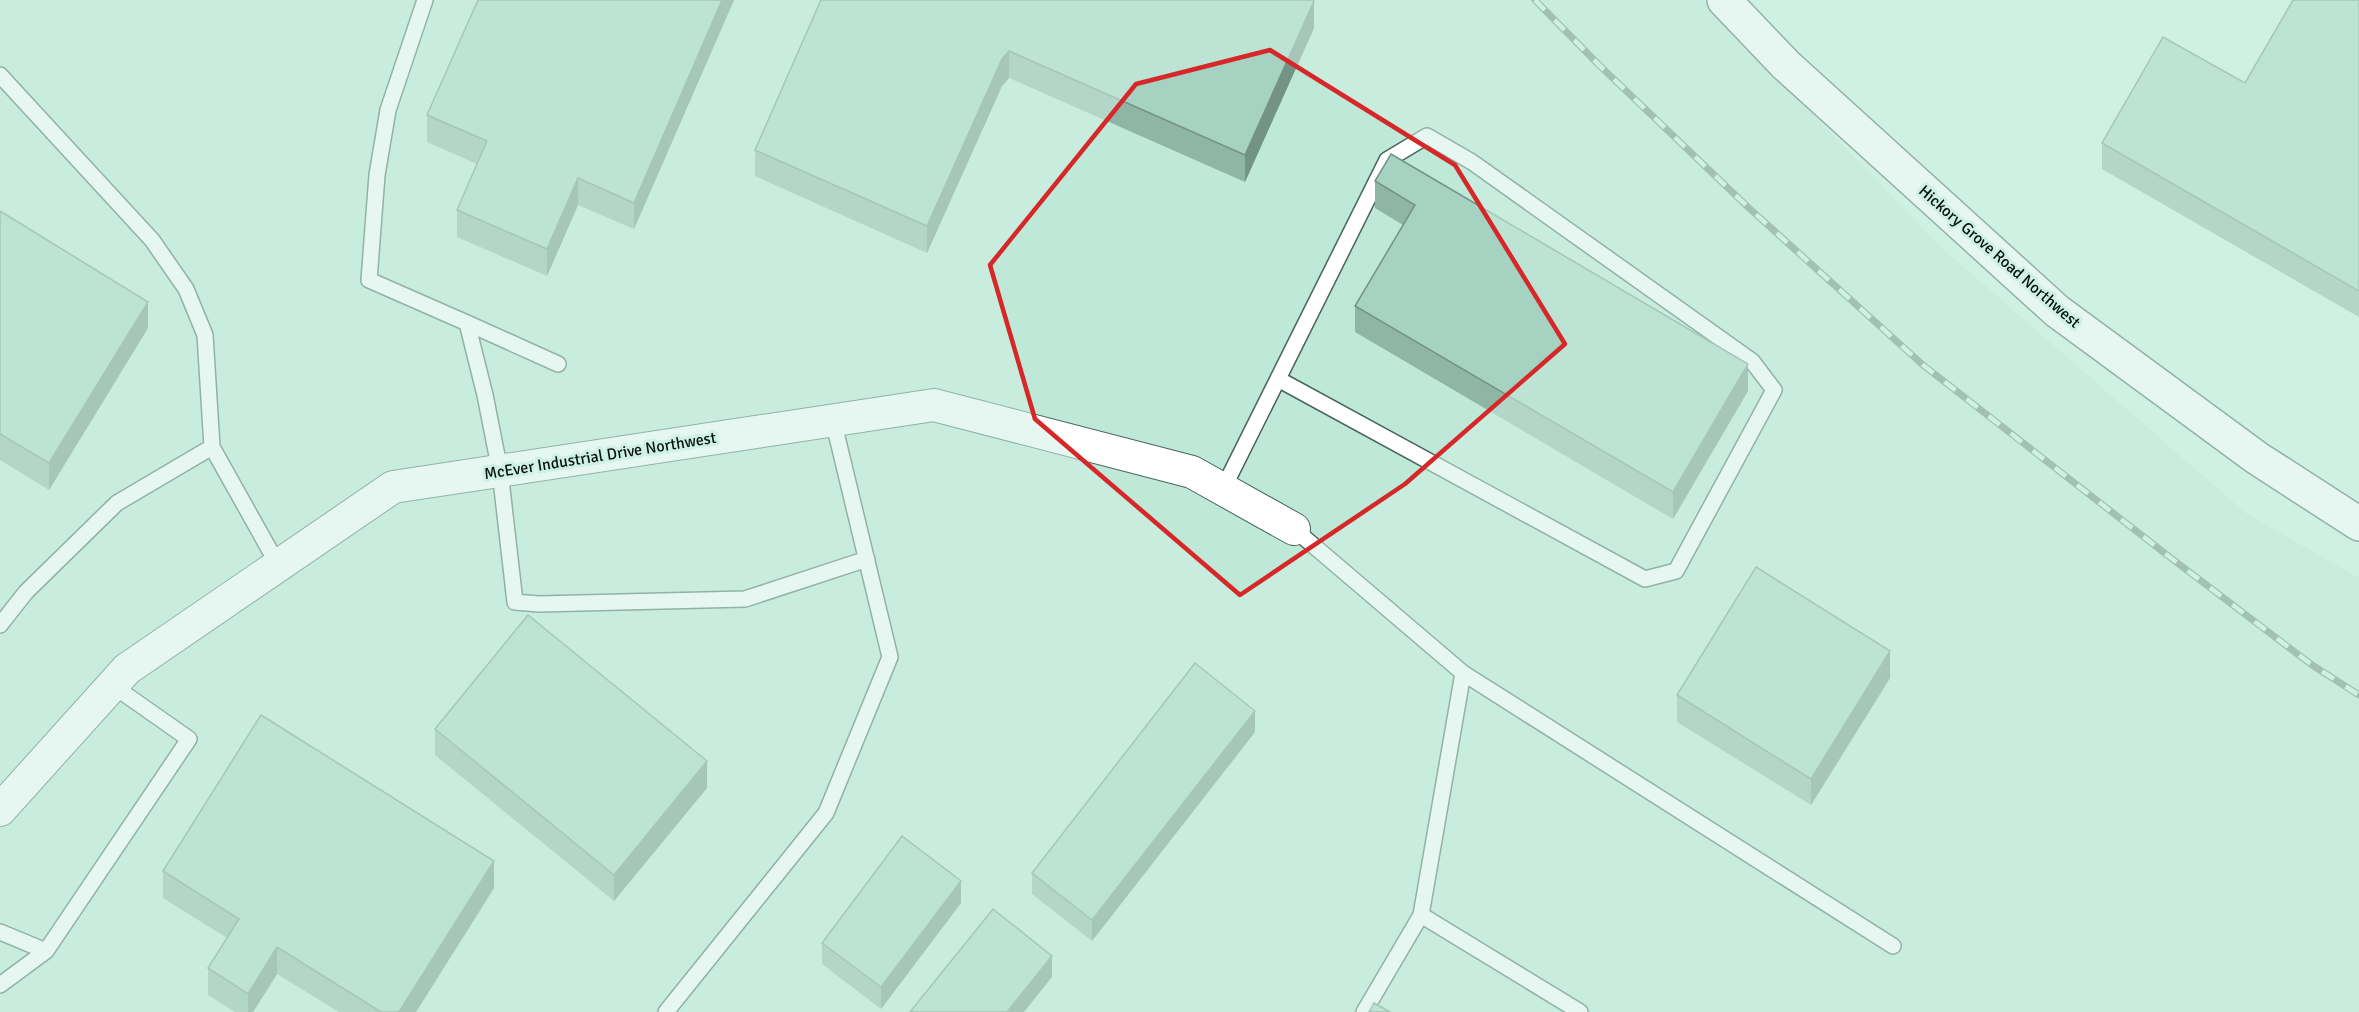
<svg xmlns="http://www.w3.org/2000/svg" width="2359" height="1012" font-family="Signika,sans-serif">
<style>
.built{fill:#bee9d8}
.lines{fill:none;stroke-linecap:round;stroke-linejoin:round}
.service-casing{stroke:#48665b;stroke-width:18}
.minor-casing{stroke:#48665b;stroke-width:34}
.tertiary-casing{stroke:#48665b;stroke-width:36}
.service{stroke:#fff;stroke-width:15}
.minor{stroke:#fff;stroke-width:32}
.tertiary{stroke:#fff;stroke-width:33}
.rail-casing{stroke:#6e857c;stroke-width:7}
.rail{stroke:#cff1e4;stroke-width:4.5;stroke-dasharray:14;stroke-linecap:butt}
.wall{fill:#8fb5a6}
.shaded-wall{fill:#749387}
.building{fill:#a6d2c1;stroke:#749387;stroke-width:1.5}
.marked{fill:none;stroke:#d62828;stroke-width:4.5;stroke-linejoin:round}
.labels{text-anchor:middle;stroke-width:6;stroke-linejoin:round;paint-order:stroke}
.street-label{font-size:16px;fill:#06110d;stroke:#cff1e4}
</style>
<rect width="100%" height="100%" fill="#cff1e4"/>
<path class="built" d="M0 0H1703L1943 249 2247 514 2359 578V1012H0Z"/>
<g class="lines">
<defs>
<path id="service" d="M425 0 388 110 377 175 369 280 467 323 485 395 500 471 515 602 539 604 745 599 867 559
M0 75 152 240 186 289 205 335 212 447 278 565
M467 323 558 364
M1223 489 1387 160 1427 136 1472 162 1752 361 1774 390 1676 571 1645 579 1278 379
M1294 529 1463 673 1893 946
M0 625 26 592 117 503 212 447
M1421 915 1580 1012
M0 932 46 951
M0 985 46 951 189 739 112 685
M666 1012 826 813 890 657 833 420
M1364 1012 1421 915 1463 673"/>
<path id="minor" d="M0 810 127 669 393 487 934 405 1192 472 1294 529"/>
<path id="tertiary" d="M1724 0 1786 65 2057 311 2257 458 2359 524"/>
</defs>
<use href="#service" class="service-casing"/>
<use href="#minor" class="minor-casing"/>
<use href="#tertiary" class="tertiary-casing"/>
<use href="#service" class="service"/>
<use href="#minor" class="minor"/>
<use href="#tertiary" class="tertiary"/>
<defs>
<path id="rail" d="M1535 0 1598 64 1750 209 1923 365 2167 555 2312 665 2359 695"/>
</defs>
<use href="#rail" class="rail-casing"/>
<use href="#rail" class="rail"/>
</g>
<path class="wall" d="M478 0H734L634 229 578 205 547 276 457 237V210L477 164 427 142V115Z
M821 0 1314 28 1245 182 1009 78 1002 86 927 253 755 176V150Z
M2359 0V317L2102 169V143L2245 83Z
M1375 181 1748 391 1673 519 1355 332V306L1403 225 1375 208Z
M0 211 148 328 49 490 0 460Z
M1890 678 1811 805 1677 722V695Z
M435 729 707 788 614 901 435 755Z
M1255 732 1092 941 1032 894V873Z
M163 871 494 888 416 1012H339L277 974 253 1012H235L208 995V968L227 938 163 898Z
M961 903 881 1009 822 964V943Z"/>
<path class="shaded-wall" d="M722 0H734L634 229V203Z
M1314 1V28L1245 182V155Z
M1009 51V78L1002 86 927 253V226L1002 59Z
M578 178V205L547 276V249Z
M148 302V328L49 490V463Z
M1748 364V391L1673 519V492Z
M1890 651V678L1811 805V779Z
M1255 711V732L1092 941V920Z
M707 761V788L614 901V875Z
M494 861V888L416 1012H399Z
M961 881V903L881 1009V987Z
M277 947V974L253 1012H248V994Z
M1052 956V977L1024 1012H1007Z"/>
<path class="building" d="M478 0H722L634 203 578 178 547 249 457 210 487 141 427 115Z
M821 0H1313L1314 1 1245 155 1009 51 1002 59 927 226 755 150Z
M2293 0H2359V291L2102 143 2163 37 2245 83Z
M1391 154 1748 364 1673 492 1355 306 1415 205 1375 181Z
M0 211 148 302 49 463 0 434Z
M1756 567 1890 651 1811 779 1677 695Z
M528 615 707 761 614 875 435 729Z
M1195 663 1255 711 1092 920 1032 873Z
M261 715 494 861 399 1012H381L277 947 248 994 208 968 239 919 163 871Z
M902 836 961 881 881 987 822 943Z
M993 909 1052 956 1007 1012H910Z
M1374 1003 1390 1012H1369Z"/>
<path d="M0 0H2359V1012H0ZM1270 50 1455 165 1565 344 1405 484 1240 595 1035 419 990 265 1136 84Z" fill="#cff1e4" fill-opacity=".55" fill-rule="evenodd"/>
<path class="marked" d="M1270 50 1455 165 1565 344 1405 484 1240 595 1035 419 990 265 1136 84Z"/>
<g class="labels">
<g class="street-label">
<text transform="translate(2000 256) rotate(41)" y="6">Hickory Grove Road Northwest</text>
<text transform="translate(600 455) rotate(-9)" y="6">McEver Industrial Drive Northwest</text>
</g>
</g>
</svg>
